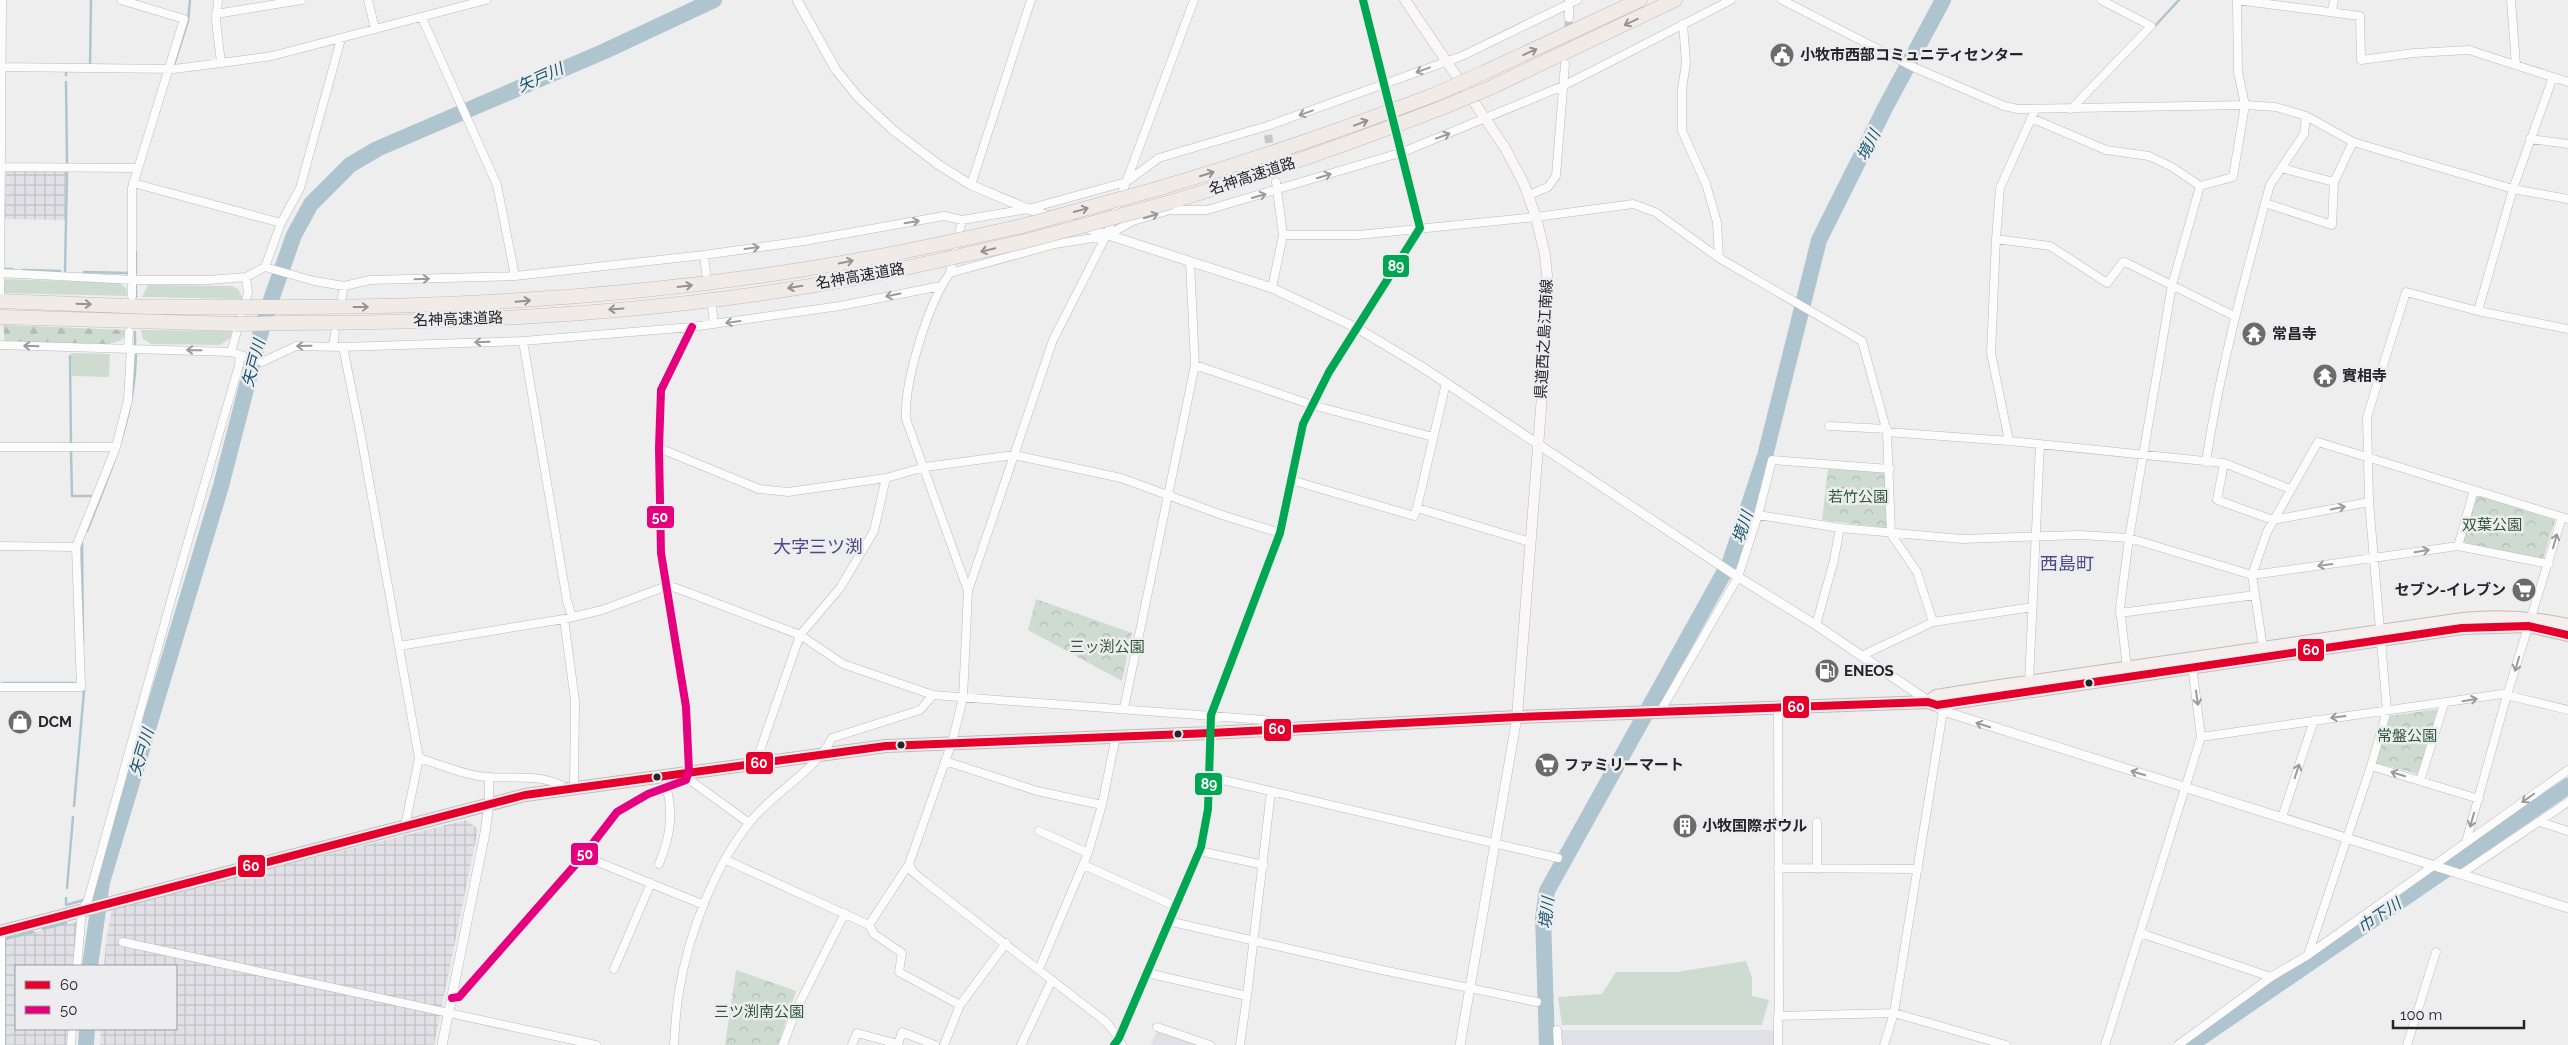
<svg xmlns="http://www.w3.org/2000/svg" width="2568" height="1045" font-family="Raleway,'Noto Sans JP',sans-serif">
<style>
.built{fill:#e0e0e6}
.industrial{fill:url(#industrial-grid)}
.green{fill:#cedbd0}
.forest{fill:url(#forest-firs)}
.park{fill:url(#park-crowns)}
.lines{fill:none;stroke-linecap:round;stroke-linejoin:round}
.stream{stroke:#aec5d0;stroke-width:2.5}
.river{stroke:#aec5d0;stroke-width:16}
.minor-tunnel{stroke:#c6c6c7;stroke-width:8;stroke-dasharray:8 4;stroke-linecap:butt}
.minor-casing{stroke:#bbbbbc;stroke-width:9}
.tertiary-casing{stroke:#bbbbbc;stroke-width:10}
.secondary-casing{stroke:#bbbbbc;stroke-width:11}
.trunk-casing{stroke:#c2bbb9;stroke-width:14}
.motorway-casing{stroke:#c2bbb9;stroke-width:15}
.minor{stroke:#fcfcfd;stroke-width:8}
.tertiary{stroke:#fcfcfd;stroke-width:9}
.secondary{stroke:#f9f7f7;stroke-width:10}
.trunk{stroke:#f4eeec;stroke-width:12}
.motorway{stroke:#f1ebe8;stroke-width:14}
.motorway-bridge-casing{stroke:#c2bbb9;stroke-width:15;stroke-linecap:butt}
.motorway-bridge{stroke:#f1ebe8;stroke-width:14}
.bus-1-casing{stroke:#ededf0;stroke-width:11}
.bus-2-casing{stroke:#ededf0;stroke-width:11}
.bus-3-casing{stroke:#ededf0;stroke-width:11}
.bus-1{stroke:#e4002b;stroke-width:8}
.bus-2{stroke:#e5007d;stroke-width:8}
.bus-3{stroke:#00a651;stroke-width:8}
.oneway{stroke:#959291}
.oneway2{stroke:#9b9b9c}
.bus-dot{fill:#252526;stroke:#ededf0;stroke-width:2}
.labels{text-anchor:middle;stroke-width:5;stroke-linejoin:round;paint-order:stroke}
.poi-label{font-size:15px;font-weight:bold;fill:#252526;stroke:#ededf0;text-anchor:start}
.street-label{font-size:15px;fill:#252526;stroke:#ededf0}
.park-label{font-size:15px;fill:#2e5736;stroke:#ededf0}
.water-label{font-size:16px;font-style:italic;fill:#19566e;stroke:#ededf0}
.quarter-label{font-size:18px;fill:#494b88;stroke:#ededf0}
.line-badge{stroke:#ededf0;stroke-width:2}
.badge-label{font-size:14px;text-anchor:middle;font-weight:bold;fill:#fff}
</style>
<defs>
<pattern id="industrial-grid" width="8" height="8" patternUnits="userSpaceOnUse" patternTransform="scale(1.25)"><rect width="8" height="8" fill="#e0e0e6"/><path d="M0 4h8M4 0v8" fill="none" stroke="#c0c0c5"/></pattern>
<pattern id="forest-firs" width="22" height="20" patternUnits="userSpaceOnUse" patternTransform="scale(1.25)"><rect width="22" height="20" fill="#cedbd0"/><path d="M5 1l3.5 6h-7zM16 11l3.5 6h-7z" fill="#b1bcb2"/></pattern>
<pattern id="park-crowns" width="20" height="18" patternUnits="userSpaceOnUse" patternTransform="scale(1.25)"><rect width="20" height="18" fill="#cedbd0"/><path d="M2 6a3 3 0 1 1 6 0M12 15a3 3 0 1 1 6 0" fill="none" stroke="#b1bcb2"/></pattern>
</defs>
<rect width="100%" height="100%" fill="#eeeeef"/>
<path class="built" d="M1157 1030 1202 1045H1151Z
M1560 1030H1774V1045H1561Z"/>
<path class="industrial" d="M6 169 66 170 65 220 5 219Z
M466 820 478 829 434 1045H100L101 1029H176V966H104L106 941 112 908Z
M78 921 74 966H16V1029H70L69 1045H5V940Z"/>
<path class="green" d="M5 279 119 283 126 288 127 296 3 293Z
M148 285 232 286 238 289 242 297V299L142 297Z
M141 330 232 331 230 338 220 345 151 344 143 339Z
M71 353 110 354 109 377 72 376Z
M1746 961 1752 977V996L1769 1000 1762 1025H1562L1558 997 1602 994 1616 972H1677Z"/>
<path class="forest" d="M3 325 127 330 122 340 109 344 5 342Z"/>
<path class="park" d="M1828 469 1886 472 1887 528 1822 520Z
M2476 494 2555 520 2543 559 2462 543Z
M1036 599 1132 633 1122 681 1028 630Z
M2439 709 2418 774 2376 763 2389 716Z
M736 970 796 991 778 1045H725Z"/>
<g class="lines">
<path class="stream" d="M2153 28 2179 0
M87 65H90L91 0
M174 65 188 21 190 0
M66 72V75
M66 82 67 163
M136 252V273
M5 269H12
M23 270 60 271
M65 271 67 172
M84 272 130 273
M136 297V286
M135 344V332
M70 356 71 445
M71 451 72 496H93
M87 531C110 473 135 418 136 355
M82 543 83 644
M3 683H74
M74 806 84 691
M67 888 73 817
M66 898V905L84 900
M43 929 66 923
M5 1045V939L33 932"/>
<path class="river" d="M90 966 102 882 221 486 260 335 272 297 294 235 311 204 350 165 377 149 605 51 714 0
M86 1045 87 1029
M1547 1045 1543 918 1547 891 1730 562 1765 456 1819 240 1885 108 1943 0
M2190 1045 2568 786"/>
<path class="minor-tunnel" d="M1566 53 1569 18
M1387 94 1400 143
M1268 135 1271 155"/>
<defs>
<path id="minor" d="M121 0 184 19 132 188V296
M218 0 216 21 221 63
M368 0 375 29
M1363 0 1387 94
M1782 0 1913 67 2004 106 2018 109 2245 105 2276 107 2306 116 2353 142 2513 189 2568 199
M2237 0 2360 16 2361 60 2414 53 2469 50 2568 82
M2511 0 2516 65
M2332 10 2334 0
M216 14 301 0
M422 18 497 185 515 276
M1569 18V0
M1683 24 1686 63 1682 89V131L1706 184 1717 222 1719 258
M0 67 174 69 221 63 272 56 486 0
M2071 109 2151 26 2101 0
M2306 116 2304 134 2270 185 2265 203 2332 225 2334 182 2353 142
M2031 118 2106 150 2149 156 2172 167 2200 186
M2530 139 2568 144
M0 167 138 168
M2281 168 2334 182
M133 183 281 223
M971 185 1031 0
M1529 195 1548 187 1556 176 1565 64
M1283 235H1358L1536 217 1633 204 1655 212 1719 258 1862 341 1887 432 1891 534 1917 572 1933 622
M1996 239 2050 246 2107 283 2123 262 2127 263 2234 316
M704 255 706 273
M265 267 314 281 344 286 370 280 515 276 704 255 804 241 944 216 962 220 1028 209 1126 182 1159 158 1267 126 1462 56 1577 0
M0 273 133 280H208L246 277 265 267 281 223 300 188 341 39
M950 273 962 220
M1272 288 1283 235 1276 182
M0 293 2 0
M342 297 344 286
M712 307 714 324
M2478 311 2513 189 2553 77
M523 341 567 601 572 617
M0 345 231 352 262 362 296 346 343 347 523 341 692 327 840 306 941 286
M333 346 335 333
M343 347 361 436 419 758 405 826
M128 349 129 332
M231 352 248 293 246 277
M1195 365 1312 405 1433 437
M1829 426 1887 429
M1887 432 2009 441 2224 463 2290 489
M2009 441 1991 353 1996 239 2000 188 2035 110
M0 447H116
M659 448 759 489 788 492 886 478 925 467 1014 455 1121 478 1222 515 1280 533
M2206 462C2219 374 2242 289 2265 203
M2224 463 2217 500 2273 520 2369 502
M1291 480 1414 516 1417 508 1530 542
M1417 508 1446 383
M1758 515 1772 460 1890 469
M0 546 76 547
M2458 546 2474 490
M968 591 906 419C904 382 928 303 950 273L1055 244 1106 236 1133 221 1170 210H1207L1403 152 1563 86 1731 0
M2120 613 2255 595
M564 619 575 701 574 787
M1816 625 1834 560 1840 528
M399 646 564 619 602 610 667 586 676 588 800 635 843 664 933 695 1265 720 1287 726
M2263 648 2252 575 2267 532 2318 442 2568 519
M1861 656 1933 622 2033 607
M2127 668 2120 608 2129 538 2172 285 2200 186 2233 177 2245 105 2238 72 2237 0
M2029 682 2040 444
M0 687H81L76 547 116 447 128 400 131 349
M1124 708 1195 365 1190 262
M1778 708 1779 1016
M1660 712 1738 577 1758 515 1840 528 1962 539 2080 535 2129 538 2252 575 2458 546 2549 564
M2201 737 2502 694 2568 710
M419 758C439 764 466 776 487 777 511 779 538 774 561 785L562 789
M945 761 1037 791 1102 805
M756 762 800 635 840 588 874 531 886 478
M2371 766 2479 799
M489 777V804
M1210 777 1558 858
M687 778 749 823
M2420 781 2444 704
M2282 817 2314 720
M2540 822 2568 831
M1039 831 1088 853
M2466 842 2507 695 2562 517
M1199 851 1264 865
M583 856 704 905
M726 860 869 925 874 934 902 953 899 972 960 1005
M659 864C670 837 674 814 666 786
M909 864 913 872 925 882 1106 1022 1119 1038 1122 1045
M1084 865 1175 906
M1778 868 1918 869
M1817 869V822
M2461 874 2568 802
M1168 921 1382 970 1537 1002
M869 925 909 864 952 742 963 698 968 591 1053 340 1106 236 1194 0
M1 932V1045
M2140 933 2271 977
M123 942 596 1045
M2308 955 2568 770
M77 966 82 910 88 900 173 593 239 365 240 356
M614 969 651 883
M1039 969 1088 853 1102 805 1116 736
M1147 973 1247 996 1271 791
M452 998 459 997 583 856 617 812 648 794 686 780 689 771 686 707 661 553 659 448 661 390 692 327
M1157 1027 1210 1045
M1557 1030 1558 1045
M71 1045 72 1029
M674 1045C675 1027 676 1009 679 992 688 935 714 867 750 822 774 791 814 773 832 738L920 710 933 695
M783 1045 796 1010 845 913
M852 1045 857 1033 898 1044 902 1032 935 1045
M944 1045 960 1005 1006 943
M1021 1045 1052 980
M1114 1045 1119 1038 1201 847 1208 809 1211 715 1280 533 1303 424 1329 372 1420 228 1400 143
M1240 1045 1247 996
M1778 1045V1016L1894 1013 2006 1045
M1884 1045 1894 1013 1943 711
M2105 1045 2201 737 2192 665
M2178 1045 2271 977 2308 955 2371 766 2387 711 2369 502 2367 417 2406 292 2478 311 2568 329
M2407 1045 2436 952"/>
<path id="tertiary" d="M797 0 836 70 858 97 893 130 939 165 971 185 1028 209 1272 288 1357 328 1422 367 1738 577 1816 625 1943 711 2568 908
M442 1045 485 833 489 804
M1460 1045 1517 717"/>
<path id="secondary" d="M1405 0 1505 148 1524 184 1536 217 1545 255 1548 285 1545 357 1517 717"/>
<path id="trunk" d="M1928 702 1936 696 1993 687 2463 619C2500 615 2532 617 2568 625
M0 932 525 795 886 746 1211 733 1517 717 1928 702 1937 705 2462 628 2528 626 2568 635"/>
<path id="motorway" d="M1485 72 1640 0
M1492 87 1675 0
M1160 188C1253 160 1345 129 1436 94
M1171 202C1263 174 1353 142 1444 107
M0 301 151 307H239
M294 307C514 307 734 289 949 242
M0 317 235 324
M291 323C510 323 733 309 946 259"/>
</defs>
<use href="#minor" class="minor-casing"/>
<use href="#tertiary" class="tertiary-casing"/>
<use href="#secondary" class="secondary-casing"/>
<use href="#trunk" class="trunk-casing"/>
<use href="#motorway" class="motorway-casing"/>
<use href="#minor" class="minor"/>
<use href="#tertiary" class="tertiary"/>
<use href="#secondary" class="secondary"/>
<use href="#trunk" class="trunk"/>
<use href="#motorway" class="motorway"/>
<defs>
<path id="motorway-bridge" d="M1436 94 1485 72
M1444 107 1492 87
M949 242 1022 226 1160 188
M946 259 1026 241 1171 202
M239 307H294
M235 324 291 323"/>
</defs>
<use href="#motorway-bridge" class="motorway-bridge-casing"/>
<use href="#motorway-bridge" class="motorway-bridge"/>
<defs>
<path id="bus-1" d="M0 932 525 795 886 746 1211 733 1517 717 1928 702 1937 705 2462 628 2528 626 2568 635"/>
<path id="bus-2" d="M452 998 459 997 583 856 617 812 648 794 686 780 689 771 686 707 661 553 659 448 661 390 692 327"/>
<path id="bus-3" d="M1114 1045 1119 1038 1201 847 1208 809 1211 715 1280 533 1303 424 1329 372 1420 228 1363 0"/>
</defs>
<use href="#bus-1" class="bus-1-casing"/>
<use href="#bus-2" class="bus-2-casing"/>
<use href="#bus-3" class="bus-3-casing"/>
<use href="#bus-1" class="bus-1"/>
<use href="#bus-2" class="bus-2"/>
<use href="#bus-3" class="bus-3"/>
</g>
<defs><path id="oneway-shaft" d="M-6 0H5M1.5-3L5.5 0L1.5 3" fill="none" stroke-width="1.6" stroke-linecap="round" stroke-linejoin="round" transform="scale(1.25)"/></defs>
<g class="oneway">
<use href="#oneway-shaft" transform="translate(1631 22) rotate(155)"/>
<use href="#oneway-shaft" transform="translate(1530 52) rotate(-24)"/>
<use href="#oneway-shaft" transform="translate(1361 123) rotate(-21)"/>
<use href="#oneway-shaft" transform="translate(1207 174) rotate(-17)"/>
<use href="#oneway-shaft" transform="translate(1081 210) rotate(-15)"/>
<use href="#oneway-shaft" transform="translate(988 250) rotate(167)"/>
<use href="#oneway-shaft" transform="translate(846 262) rotate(-11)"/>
<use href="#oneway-shaft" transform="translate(685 286) rotate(-7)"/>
<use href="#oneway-shaft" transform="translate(795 287) rotate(171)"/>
<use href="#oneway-shaft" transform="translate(523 301) rotate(-5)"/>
<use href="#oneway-shaft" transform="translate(84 304) rotate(2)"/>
<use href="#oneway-shaft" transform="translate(361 307)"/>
<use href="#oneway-shaft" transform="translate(616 309) rotate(176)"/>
</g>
<g class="oneway2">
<use href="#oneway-shaft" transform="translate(1423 70) rotate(160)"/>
<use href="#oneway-shaft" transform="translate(1306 113) rotate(160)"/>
<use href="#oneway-shaft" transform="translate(1443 136) rotate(-21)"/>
<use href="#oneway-shaft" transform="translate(1324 176) rotate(-17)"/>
<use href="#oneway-shaft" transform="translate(1259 196) rotate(-16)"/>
<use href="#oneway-shaft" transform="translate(1151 216) rotate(-17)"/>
<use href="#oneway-shaft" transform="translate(912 222) rotate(-10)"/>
<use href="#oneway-shaft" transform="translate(752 248) rotate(-8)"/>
<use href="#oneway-shaft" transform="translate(422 279) rotate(-2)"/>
<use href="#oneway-shaft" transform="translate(893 295) rotate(169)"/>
<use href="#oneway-shaft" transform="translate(733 322) rotate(172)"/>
<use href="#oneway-shaft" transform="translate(482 342) rotate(178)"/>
<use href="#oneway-shaft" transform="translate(31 346) rotate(-178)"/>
<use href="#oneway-shaft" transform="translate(304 346) rotate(179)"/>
<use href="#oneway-shaft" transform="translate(194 350) rotate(-179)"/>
<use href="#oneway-shaft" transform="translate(2338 508) rotate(-11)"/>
<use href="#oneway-shaft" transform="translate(2555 541) rotate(-74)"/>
<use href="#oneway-shaft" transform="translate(2422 551) rotate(-9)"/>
<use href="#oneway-shaft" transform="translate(2325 565) rotate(172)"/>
<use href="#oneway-shaft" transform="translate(2517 664) rotate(107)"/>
<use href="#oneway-shaft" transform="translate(2197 698) rotate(82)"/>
<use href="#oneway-shaft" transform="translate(2470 700) rotate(-9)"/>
<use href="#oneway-shaft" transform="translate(2338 717) rotate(173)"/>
<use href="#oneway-shaft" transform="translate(1983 725) rotate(-162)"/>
<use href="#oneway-shaft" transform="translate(2297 771) rotate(-72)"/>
<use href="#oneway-shaft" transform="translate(2138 773) rotate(-163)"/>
<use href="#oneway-shaft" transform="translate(2398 774) rotate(-163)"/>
<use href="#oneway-shaft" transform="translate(2528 798) rotate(145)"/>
<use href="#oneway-shaft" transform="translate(2472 820) rotate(106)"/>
</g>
<defs>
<symbol id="civic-disc" viewBox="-11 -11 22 22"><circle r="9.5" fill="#6b6b6c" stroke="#ededf0"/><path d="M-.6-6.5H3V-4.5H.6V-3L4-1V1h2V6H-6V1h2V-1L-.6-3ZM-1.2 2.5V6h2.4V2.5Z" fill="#fff"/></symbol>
<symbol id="temple-disc" viewBox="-11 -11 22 22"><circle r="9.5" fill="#6b6b6c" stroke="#ededf0"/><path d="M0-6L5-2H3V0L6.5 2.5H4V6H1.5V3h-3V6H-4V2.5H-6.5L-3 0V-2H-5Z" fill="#fff"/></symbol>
<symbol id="supermarket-disc" viewBox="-11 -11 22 22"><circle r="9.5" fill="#6b6b6c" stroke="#ededf0"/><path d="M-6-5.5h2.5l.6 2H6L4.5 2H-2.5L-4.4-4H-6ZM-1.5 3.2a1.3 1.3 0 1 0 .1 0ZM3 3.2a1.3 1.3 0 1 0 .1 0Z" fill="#fff"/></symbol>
<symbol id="fuel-disc" viewBox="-11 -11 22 22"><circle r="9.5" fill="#6b6b6c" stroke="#ededf0"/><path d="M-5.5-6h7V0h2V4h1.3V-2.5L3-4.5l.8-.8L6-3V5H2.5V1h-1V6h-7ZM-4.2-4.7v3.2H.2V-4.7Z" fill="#fff"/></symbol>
<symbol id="shop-disc" viewBox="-11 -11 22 22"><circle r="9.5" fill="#6b6b6c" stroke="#ededf0"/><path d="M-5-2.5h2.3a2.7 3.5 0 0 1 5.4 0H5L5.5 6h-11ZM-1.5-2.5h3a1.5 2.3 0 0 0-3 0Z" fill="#fff"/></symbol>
<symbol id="building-disc" viewBox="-11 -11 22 22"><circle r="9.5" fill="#6b6b6c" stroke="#ededf0"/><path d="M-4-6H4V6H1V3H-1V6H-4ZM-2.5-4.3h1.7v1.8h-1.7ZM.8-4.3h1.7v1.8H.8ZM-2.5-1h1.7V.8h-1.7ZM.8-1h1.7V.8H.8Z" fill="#fff"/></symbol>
</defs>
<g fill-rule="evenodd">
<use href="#civic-disc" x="1768" y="41" width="28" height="28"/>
<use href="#temple-disc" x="2240" y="320" width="28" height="28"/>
<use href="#temple-disc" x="2311" y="362" width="28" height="28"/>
<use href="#supermarket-disc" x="2510" y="576" width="28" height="28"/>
<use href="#fuel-disc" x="1813" y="657" width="28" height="28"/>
<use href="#shop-disc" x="6" y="708" width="28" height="28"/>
<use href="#supermarket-disc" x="1533" y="751" width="28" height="28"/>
<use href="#building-disc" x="1671" y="812" width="28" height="28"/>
</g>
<g class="bus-dot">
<circle cx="2089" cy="683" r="4.5"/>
<circle cx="1178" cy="734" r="4.5"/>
<circle cx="901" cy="745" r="4.5"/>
<circle cx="657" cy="777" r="4.5"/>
</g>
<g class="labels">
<g class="poi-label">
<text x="1800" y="60">小牧市西部コミュニティセンター</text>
<text x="2272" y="339">常昌寺</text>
<text x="2342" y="381">實相寺</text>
<text x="2506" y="595" text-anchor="end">セブン-イレブン</text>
<text x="1844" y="676">ENEOS</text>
<text x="38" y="727">DCM</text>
<text x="1564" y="770">ファミリーマート</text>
<text x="1702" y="831">小牧国際ボウル</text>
</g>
<g class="street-label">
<text transform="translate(1252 176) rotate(-18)" y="5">名神高速道路</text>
<text transform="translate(860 276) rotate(-10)" y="5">名神高速道路</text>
<text transform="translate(458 319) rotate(-2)" y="5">名神高速道路</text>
<text transform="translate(1544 339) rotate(-87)" y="5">県道西之島江南線</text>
</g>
<g class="park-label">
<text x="1858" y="502">若竹公園</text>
<text x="2492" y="530">双葉公園</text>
<text x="1107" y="652">三ッ渕公園</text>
<text x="2407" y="741">常盤公園</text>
<text x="759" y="1017">三ツ渕南公園</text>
</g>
<g class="water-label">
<text transform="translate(540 77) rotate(-24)" y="6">矢戸川</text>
<text transform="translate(1868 145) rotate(-63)" y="6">境川</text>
<text transform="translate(253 363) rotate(-75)" y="6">矢戸川</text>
<text transform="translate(1742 527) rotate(-72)" y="6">境川</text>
<text transform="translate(141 752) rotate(-73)" y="6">矢戸川</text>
<text transform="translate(1546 913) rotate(-84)" y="6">境川</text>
<text transform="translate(2379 915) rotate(-34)" y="6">巾下川</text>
</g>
<g class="quarter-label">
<text x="818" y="553">大字三ツ渕</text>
<text x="2067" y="570">西島町</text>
</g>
</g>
<g class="line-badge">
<rect x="1382" y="254" width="28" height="24" rx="5" fill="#00a651"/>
<rect x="646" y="505" width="29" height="24" rx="5" fill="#e5007d"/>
<rect x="2297" y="638" width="28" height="24" rx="5" fill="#e4002b"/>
<rect x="1782" y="695" width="28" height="24" rx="5" fill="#e4002b"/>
<rect x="1263" y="718" width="29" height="24" rx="5" fill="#e4002b"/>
<rect x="745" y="751" width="29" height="24" rx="5" fill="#e4002b"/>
<rect x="1194" y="772" width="29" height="24" rx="5" fill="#00a651"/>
<rect x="570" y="842" width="29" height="24" rx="5" fill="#e5007d"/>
<rect x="237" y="854" width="29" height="24" rx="5" fill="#e4002b"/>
</g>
<g class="badge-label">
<text x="1396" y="271">89</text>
<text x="660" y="522">50</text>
<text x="2311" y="655">60</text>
<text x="1796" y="712">60</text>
<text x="1277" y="734">60</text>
<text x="759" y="768">60</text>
<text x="1209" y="789">89</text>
<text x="585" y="859">50</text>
<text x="251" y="871">60</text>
</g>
<rect x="15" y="965" width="162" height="65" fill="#ededf0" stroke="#9d9d9f"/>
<rect x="25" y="981" width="25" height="8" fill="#e4002b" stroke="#9d9d9f"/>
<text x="60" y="990" font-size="15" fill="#252526">60</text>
<rect x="25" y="1006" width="25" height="8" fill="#e5007d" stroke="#9d9d9f"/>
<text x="60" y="1015" font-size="15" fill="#252526">50</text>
<path d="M2393 1020v8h131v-8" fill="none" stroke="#252526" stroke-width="2.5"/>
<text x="2400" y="1020" font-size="15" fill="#252526" stroke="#ededf0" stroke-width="4" paint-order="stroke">100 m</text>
</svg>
